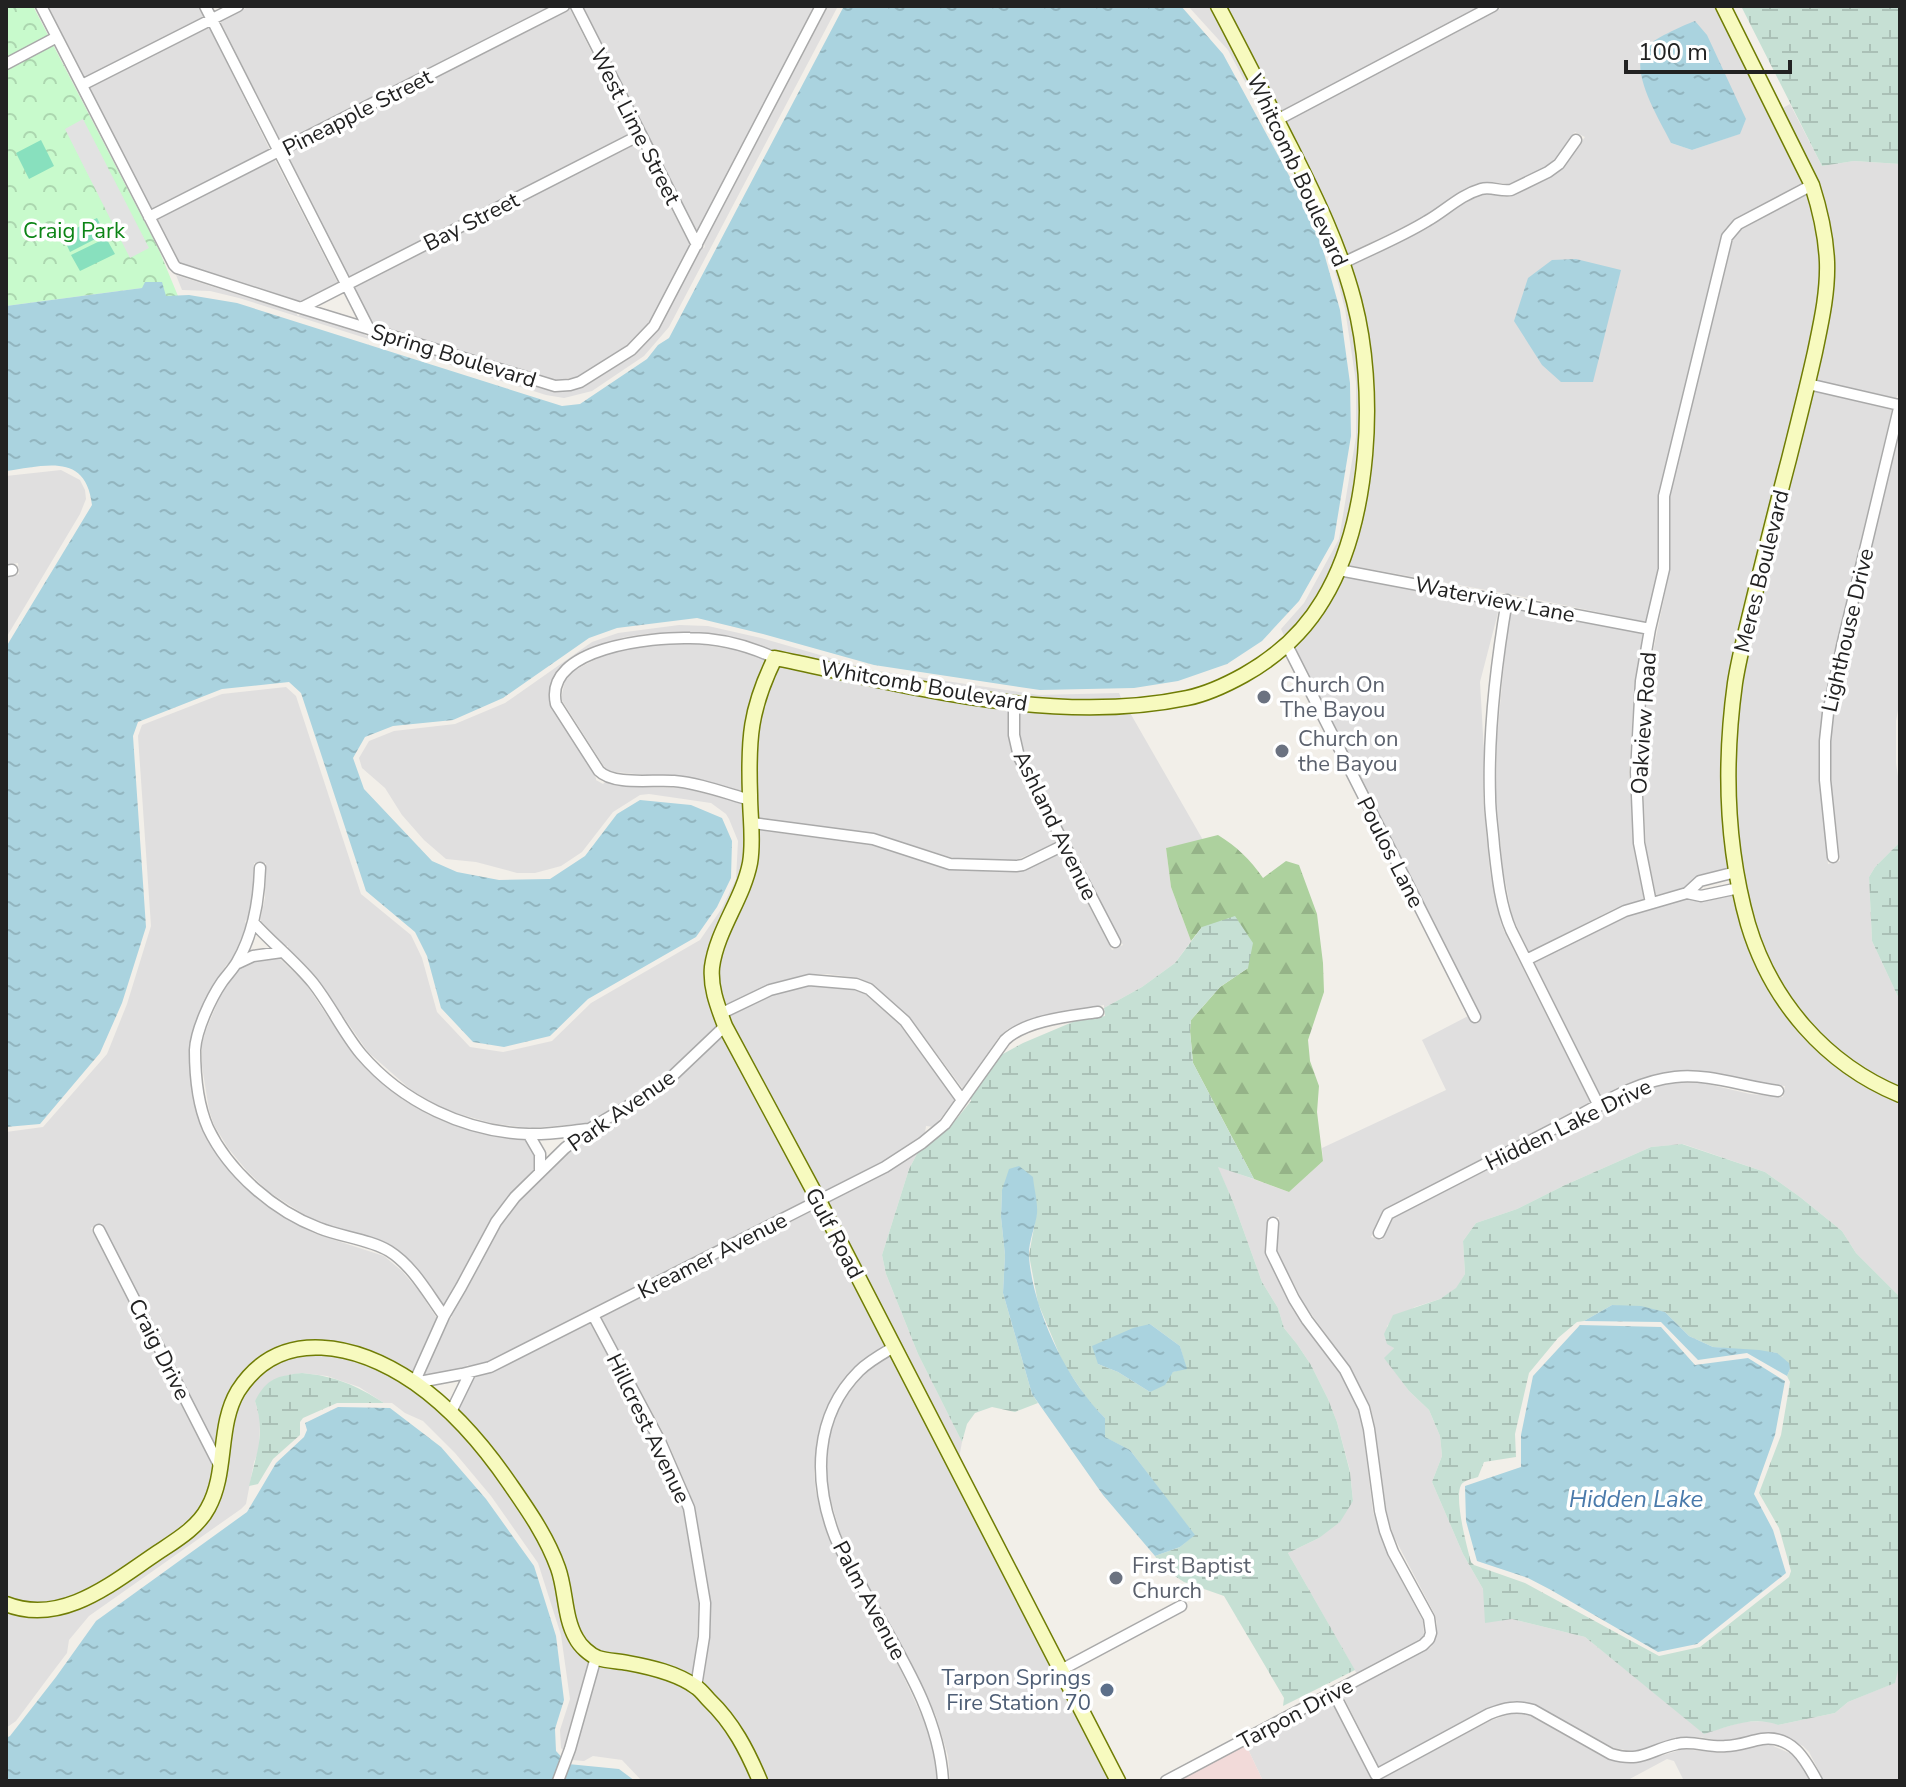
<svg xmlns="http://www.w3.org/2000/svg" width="1906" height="1787" font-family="'Nunito Sans',sans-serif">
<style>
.residential{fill:#e0dfdf;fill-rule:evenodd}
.commercial{fill:#f2dad9}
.forest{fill:url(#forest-firs)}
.wetland{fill:url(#wetland-marsh);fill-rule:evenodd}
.park{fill:url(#park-crowns)}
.pitch{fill:#88e0be}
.parking{fill:#e2e2e2}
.water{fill:url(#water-ripples)}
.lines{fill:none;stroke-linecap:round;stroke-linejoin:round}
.street-casing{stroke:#a9a9a9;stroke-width:13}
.secondary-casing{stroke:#707d05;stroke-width:17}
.street{stroke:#fff;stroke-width:10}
.secondary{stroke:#f7fabf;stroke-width:14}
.worship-dot{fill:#6b7280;stroke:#fff;stroke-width:3}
.service-dot{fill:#5c6f8a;stroke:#fff;stroke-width:3}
.labels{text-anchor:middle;stroke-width:7;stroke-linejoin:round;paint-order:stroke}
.street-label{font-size:22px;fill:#222;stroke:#fff}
.park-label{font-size:22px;fill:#0c8416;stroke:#fff}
.worship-label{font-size:22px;fill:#5b616d;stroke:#fff;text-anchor:start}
.service-label{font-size:22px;fill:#4e5e75;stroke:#fff;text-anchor:end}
.water-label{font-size:24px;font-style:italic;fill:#4a7aab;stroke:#fff}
</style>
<defs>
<pattern id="forest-firs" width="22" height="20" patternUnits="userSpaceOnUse" patternTransform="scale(2)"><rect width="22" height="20" fill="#add19e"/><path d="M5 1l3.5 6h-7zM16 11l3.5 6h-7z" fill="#95b388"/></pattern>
<pattern id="wetland-marsh" width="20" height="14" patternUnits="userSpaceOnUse" patternTransform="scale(2)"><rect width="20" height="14" fill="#c6e0d4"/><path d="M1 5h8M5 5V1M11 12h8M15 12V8" fill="none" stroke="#aac0b6"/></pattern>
<pattern id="park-crowns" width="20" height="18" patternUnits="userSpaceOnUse" patternTransform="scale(2)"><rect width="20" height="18" fill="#c8facc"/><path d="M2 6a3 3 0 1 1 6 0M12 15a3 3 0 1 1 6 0" fill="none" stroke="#acd6af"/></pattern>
<pattern id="water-ripples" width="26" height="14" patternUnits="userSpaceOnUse" patternTransform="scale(2)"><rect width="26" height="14" fill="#aad3df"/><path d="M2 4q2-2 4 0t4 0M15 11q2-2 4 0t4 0" fill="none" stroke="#92b5bf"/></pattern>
</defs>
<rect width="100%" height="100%" fill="#f2efe9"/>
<path class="residential" d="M48 6H198L204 17 85 78Z
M250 6H551L282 144 220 21Z
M583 6H815L697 231 646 132Z
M828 6H838L669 327 644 356 592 391 564 398 546 395 239 298 210 291 182 290 176 275 296 313 298 316 301 314 364 334 366 336 369 335 552 391H570L583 387 635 355 659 329 701 249 705 247 704 244Z
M1188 6H1212L1306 193 1337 265 1350 313 1355 343 1361 403 1358 469 1349 513 1334 568 1315 603 1285 638 1281 629 1304 603 1339 539 1356 437V382L1345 309 1328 245 1297 178 1228 50Z
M1226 6H1481L1280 112Z
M1505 6H1715L1804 183 1736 219 1726 228 1721 235 1658 495V569L1646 622 1514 595 1347 565 1370 470 1350 265 1428 228 1456 208 1480 195 1488 193 1504 197 1512 196 1550 177 1564 167 1585 137 1575 132 1554 160 1545 167 1510 184 1489 182 1476 184 1449 199 1422 218 1347 254 1324 201 1285 122ZM1746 119 1739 134 1692 150 1671 143Z
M570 9 632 133 349 277 287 154Z
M209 27 270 150 152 209 90 88Z
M1790 104 1822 166 1854 161 1900 164V391L1896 398 1815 380 1826 212 1820 186 1781 109Z
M637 143 690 245 649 323 627 346 578 377 556 380 373 324 354 287Z
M275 160 338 283 301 302 184 266 179 261 157 219Z
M1809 193 1814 215 1821 260 1817 308 1802 383 1737 643 1729 868 1699 875 1684 888 1656 895 1646 848 1642 762 1647 681 1670 569V496L1733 239 1742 229Z
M1813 391 1892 410 1836 645 1822 713 1819 742V780L1828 864 1840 861 1831 779V741L1834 713 1848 647 1900 429V699L1896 721V763L1900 790V842L1875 867 1869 877 1872 941 1900 1001V1088L1883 1080 1852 1062 1821 1036 1798 1010 1779 981 1761 945 1750 905 1738 835 1734 787 1736 725 1741 681Z
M61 470 80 480 85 490 86 499 80 514 6 638V577L19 574 18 563 6 565V476Z
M1343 576 1500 605 1480 682 1484 752 1483 799 1490 872 1501 924 1505 933 1591 1104 1386 1209 1371 1237 1382 1240 1393 1218 1635 1094 1650 1088 1678 1082 1703 1083 1750 1094 1783 1097 1785 1086 1754 1082 1707 1072 1687 1070 1667 1072 1647 1078 1602 1098 1534 962 1619 920 1641 911 1686 899 1702 902 1734 895 1750 950 1758 969 1768 987 1788 1018 1812 1045 1844 1071 1900 1101V1297L1856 1253 1842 1231 1800 1197 1765 1172 1683 1144 1651 1147 1565 1185 1517 1209 1476 1223 1463 1241 1465 1274 1456 1289 1440 1299 1415 1307 1392 1321 1387 1326 1394 1348 1385 1358 1409 1391 1429 1410 1440 1436 1442 1456 1432 1482 1463 1554 1483 1589 1512 1619 1585 1637 1704 1733 1743 1722 1770 1721 1778 1725 1835 1713 1848 1702 1894 1683 1899 1665 1898 1629 1900 1626V1781H1824L1809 1752 1803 1746 1782 1736 1769 1733 1722 1741 1699 1737H1682L1636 1752 1614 1748 1535 1705 1525 1702 1513 1701 1487 1709 1379 1767 1342 1694 1431 1647 1437 1634V1624L1435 1615 1393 1535 1386 1509 1375 1427 1370 1405 1350 1367 1304 1304 1277 1251 1279 1217H1268L1266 1255 1293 1310 1340 1374 1359 1410 1363 1430 1373 1512 1388 1555 1423 1621 1424 1636 1420 1640 1357 1674 1288 1553 1319 1538 1353 1501 1350 1471 1337 1422 1328 1399 1311 1365 1297 1344 1284 1328 1278 1308 1262 1282 1234 1204 1217 1166 1289 1192 1323 1161 1322 1148 1446 1090 1422 1040 1472 1014 1291 649Z
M1512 607 1643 633 1635 681 1629 772 1634 851 1644 899 1614 909 1529 952 1512 916 1503 870 1496 797 1497 738 1506 641Z
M679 625 708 626 761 638 872 670 1039 695 1119 693 1122 700H1045L957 689 777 652 746 640 695 632 645 634 625 637 598 646 574 656 565 663 554 676 549 691V702L596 778V780L603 784 605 782 643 787 684 788 744 804 746 851 740 881 713 940 712 1012 718 1025 659 1081 589 1123 532 1128 530 1127 527 1128 491 1123 456 1113 436 1105 410 1089 368 1052 316 977 288 949V946H285L260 920 265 898 266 863H254L253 898 248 919 245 921 246 924 244 931 231 962 227 964 210 990 194 1027 190 1042V1075L193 1096 202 1130 217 1155 238 1179 260 1201 298 1225 316 1234 384 1256 402 1271 419 1291 436 1317V1319L411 1374 362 1350 347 1344 328 1341 298 1342 255 1364 217 1448 102 1223 91 1228 214 1469 210 1489 203 1506 193 1519 172 1536 101 1584 76 1597 38 1605 6 1597V1132L43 1127 107 1054 127 1004 151 926 138 736 142 725 222 694 286 687 296 696 361 894 411 935 422 958 437 1012 470 1047 503 1052 552 1041 591 1003 700 940 722 908 736 879 738 841 729 819 726 814 711 803 649 794 640 795 613 812 582 852 561 866 535 873H517L476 862 446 859 424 840 402 815 385 788 362 768 359 758 369 741 394 731 455 724 505 703 592 642 618 633Z
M692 643 742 651 767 661 751 699 746 715 742 754 743 792 688 777 675 775H645L607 771 561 699 565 680 573 671 602 656 626 649 645 646Z
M778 665 1008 708V736L1012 755 1056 843 1016 860 957 859 875 834 758 818 755 754 759 716Z
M1020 709 1129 711 1203 840 1166 848 1171 887 1191 941 1175 963 1142 987 1104 1008V1005L1058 1013 1008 1029 999 1037 963 1089 910 1018 872 984 859 978 827 974H808L769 984 724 1006 718 981 720 956 752 883 758 852 759 830 871 845 954 870 1017 872 1026 870 1061 853 1112 950 1123 945 1025 754 1020 734Z
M279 958 306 984 346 1044 358 1060 369 1072 402 1099 429 1115 450 1124 487 1135 525 1140 530 1148 534 1155V1169L495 1212 444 1305 419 1272 391 1245 322 1223 305 1215 269 1192 247 1171 228 1148 214 1125 209 1110 202 1066V1043L206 1030 221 994 239 969 257 960Z
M810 985 848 988 865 994 900 1025 955 1100 934 1127 926 1126 925 1133 918 1138 882 1162 822 1193 728 1017 773 995Z
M723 1036 811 1199 487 1362 471 1367 467 1365 466 1368 424 1375 449 1320 452 1317 451 1315 467 1289 496 1234 506 1218 525 1194 542 1177H545L546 1173 553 1166 593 1134H597V1131L667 1089Z
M918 1152 909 1169 882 1255 886 1274 918 1354 962 1442 959 1458 827 1203 887 1172Z
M816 1209 886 1345 867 1357 853 1369 838 1388 826 1408 817 1439 814 1473 816 1493 828 1537 837 1556 901 1671 924 1721 936 1759 937 1781 767 1780 742 1729 703 1685 710 1638 711 1602 695 1506 666 1438 601 1317Z
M590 1323 655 1444 683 1510 699 1604 697 1638 692 1678 599 1652 590 1645 581 1635 577 1623 565 1567 458 1412 474 1378 492 1372Z
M314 1352 356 1360 384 1373 406 1385 409 1389H412L443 1415V1418L451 1422 470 1442 493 1471 526 1520 543 1550 589 1660 563 1750 561 1748 560 1730 570 1699 561 1635 538 1563 491 1496 455 1453 423 1421 405 1413 392 1403H384L359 1387 327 1376 302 1373 288 1375 271 1381 255 1401 260 1420 259 1450 254 1462 246 1504 241 1509 89 1616 69 1640 67 1653 51 1674 16 1721 6 1728V1610L14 1614 36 1617 179 1545 228 1470 227 1467 235 1413 243 1394 263 1372 276 1363 292 1356Z
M891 1355 1111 1781H950L948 1756 936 1716 912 1666 840 1533 828 1490 826 1472 829 1440 837 1412 848 1394 862 1376Z
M600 1664 652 1674 693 1693 723 1724 739 1750 753 1781H642L622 1760 593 1756 584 1761 572 1760Z
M1331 1700 1370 1777 1378 1780 1492 1720 1513 1713 1529 1715 1607 1759 1622 1762H1641L1683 1749 1721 1753 1762 1745H1771L1794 1755 1799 1760 1810 1781H1684L1674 1761 1667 1759 1626 1781H1263L1246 1745Z"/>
<path class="commercial" d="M1246 1745 1263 1781H1178Z"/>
<path class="forest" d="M1218 835C1237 847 1250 859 1263 878L1286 861 1299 865 1317 914 1323 963 1324 992 1308 1040 1310 1061 1319 1086 1317 1112 1323 1161 1289 1192 1254 1179 1193 1063 1190 1031 1191 1020 1220 987 1248 968 1202 927 1191 941 1171 887 1166 848Z"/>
<path class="wetland" d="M1741 6H1900V164L1854 161 1822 166Z
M1900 842V1001L1872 941 1869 877 1875 867Z
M1235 916 1253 943 1248 968 1220 987 1191 1020 1190 1031 1193 1063 1254 1179 1218 1167 1234 1204 1262 1282 1278 1308 1284 1328 1297 1344 1311 1365 1328 1399 1337 1422 1350 1472 1353 1501 1340 1522 1319 1538 1288 1553 1355 1670 1283 1706 1284 1698 1224 1596 1184 1582 1161 1567 1155 1556 1180 1547 1194 1535 1130 1450 1104 1437 1105 1418 1090 1403 1063 1363 1038 1303 1029 1255 1037 1211 1002 1190 1001 1217 1005 1255 1003 1293 1032 1394 1038 1403 1015 1412 992 1407 975 1413 967 1424 962 1442 918 1354 886 1274 882 1255 909 1169 918 1152 950 1127 971 1101V1097L1001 1055 1023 1043 1075 1021 1105 1016 1104 1008 1142 987 1175 963 1202 927ZM1150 1324 1180 1346 1186 1368 1173 1372 1150 1392 1118 1372 1098 1364Z
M1682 1144 1765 1172 1800 1197 1842 1231 1856 1253 1900 1297V1626L1898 1629 1899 1665 1895 1683 1848 1702 1835 1713 1778 1725C1754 1715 1727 1727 1704 1734L1585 1637 1512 1619 1485 1623 1483 1589 1463 1554 1432 1482 1442 1456 1440 1436 1429 1410 1409 1391 1384 1358 1394 1348 1387 1344 1384 1334 1393 1315 1440 1299 1456 1288 1465 1274 1463 1241 1476 1223 1517 1209 1565 1185 1651 1147ZM1612 1305 1665 1312 1689 1336 1713 1347 1777 1353 1790 1369 1787 1376 1790 1382 1781 1435 1759 1493 1779 1528 1791 1571 1789 1577 1700 1647 1659 1656 1525 1583 1474 1565 1471 1562C1467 1547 1454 1499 1461 1485 1464 1480 1472 1479 1478 1477L1484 1462 1516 1457 1515 1434 1529 1373 1558 1338 1577 1322 1584 1321Z
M302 1373C335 1376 356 1385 384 1403H337L303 1418 300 1422V1435L273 1459 258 1484 249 1486C256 1454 266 1435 255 1401 267 1378 277 1376 302 1373Z"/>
<path class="park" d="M6 6H33L159 250 178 296H166L142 288 6 306Z"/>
<path class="pitch" d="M41 140 54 166 29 179 16 153Z
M97 218 105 234 70 252 62 235Z
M106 238 115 254 80 271 71 255Z"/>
<path class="parking" d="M83 119 149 248 130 258 65 129Z"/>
<path class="water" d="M844 6H1181L1223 54 1292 181 1322 246 1340 310 1350 383 1351 436 1334 539 1299 601 1262 641 1227 664 1178 681 1134 688 1040 690 874 665 763 634 697 618 617 628 589 638 503 698 453 720 393 726 365 737 353 758 364 789 432 861 457 872 499 880 550 879 585 856 617 814 640 800 691 805 722 818 732 841 731 878 717 907 696 937 588 999 550 1036 504 1047 473 1042 441 1008 427 956 415 932 366 891 301 693 289 682 222 689 138 722 133 736 146 927 122 1003 100 1053 40 1124 6 1127V647L92 505C86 452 45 466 6 471V306L142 288 145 282H162L166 296 189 295 237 303 562 406 580 404 647 359 658 345 669 338Z
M1695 21 1707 35 1746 119 1740 134 1692 150 1671 143C1661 122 1628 71 1645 49 1652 39 1682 26 1695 21Z
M1576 259 1621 270 1593 382H1561L1542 365 1514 321 1528 278 1552 260Z
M1019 1166 1033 1177C1034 1189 1038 1202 1037 1214 1035 1228 1028 1243 1029 1257 1033 1310 1067 1381 1105 1418V1437L1130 1450 1195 1535 1180 1547 1155 1556 1103 1495 1032 1394 1003 1293 1005 1255 1001 1217 1002 1190 1009 1169Z
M1612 1305 1641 1306 1665 1312 1689 1336 1713 1347 1759 1350 1777 1353 1789 1363 1790 1369 1787 1376 1747 1353 1698 1360 1661 1322 1584 1321Z
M1150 1324 1180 1346 1187 1369 1173 1372 1165 1385 1150 1392 1118 1372 1098 1364 1092 1346 1133 1328Z
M1580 1325 1661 1327 1695 1365 1748 1358 1785 1381 1775 1435 1754 1494 1773 1530 1786 1573 1697 1644 1658 1652 1551 1590 1528 1578 1477 1561 1466 1521 1465 1486 1521 1467V1435L1533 1376Z
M338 1407 390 1408 441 1447 486 1499 534 1566 556 1636 564 1700 555 1729 556 1751 568 1764 619 1769 635 1781H6V1738L10 1736 56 1677 96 1621 247 1512 276 1463 304 1437 307 1430 305 1423Z"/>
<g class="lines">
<defs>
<path id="street" d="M41 6 174 265 177 268 301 308 555 386 570 385 580 382 631 350 654 326 821 6
M205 6 369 329
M576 6 697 245
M6 64 57 37
M82 85 238 6
M1277 120 1493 6
M149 217 564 6
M1343 263C1371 249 1401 237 1427 221 1445 211 1460 195 1481 189 1491 186 1501 192 1511 190L1548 172 1559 164 1576 140
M301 308 640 135
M1808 384 1899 405
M1339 570 1650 629
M6 571 12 570
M1507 600C1496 664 1488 731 1490 797 1490 813 1493 830 1494 846 1497 873 1500 905 1511 930L1599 1106
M1287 645 1475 1017
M1014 703V735L1019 757 1115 942
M750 800C725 793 699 783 674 781 654 779 614 786 599 771L556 704C543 647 654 637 690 638 719 638 749 646 775 658
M753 823 873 839 950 864 1016 866 1023 865 1064 845
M1833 857 1825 780V741L1828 713 1842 646 1900 404
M260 868C259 901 254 933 237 962 233 969 227 975 222 982 211 998 196 1030 195 1050 195 1075 198 1105 208 1128 229 1172 274 1211 319 1228 341 1237 369 1239 389 1251 413 1266 428 1294 444 1316
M1736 872 1700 881 1687 893 1701 896 1739 888
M1651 903 1639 843 1636 772 1641 681 1650 629 1664 569V496L1727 237 1738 224 1812 185
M253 922C272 943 295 961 313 983 331 1006 343 1032 361 1054 402 1102 465 1132 528 1134 548 1135 569 1131 589 1129
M1526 960 1625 911 1687 893
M238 963 253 956 282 952
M720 1014 770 990 809 980 856 984 869 989 905 1021 962 1100
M529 1135 540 1154V1171
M99 1230 220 1467
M1379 1233 1388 1214C1447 1184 1505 1154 1563 1124 1598 1106 1635 1081 1675 1077 1709 1073 1744 1087 1778 1091
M593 1315 660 1441 689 1508 705 1603 704 1637 696 1687
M894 1347C882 1354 869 1361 859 1371 814 1416 813 1480 835 1537 842 1554 852 1569 861 1585 894 1647 939 1710 943 1781
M414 1383 462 1374 490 1367 885 1167 922 1143 945 1124 1005 1040C1026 1020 1071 1016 1098 1012
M414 1383 444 1316 461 1287 496 1222 515 1197 565 1148 591 1128 663 1085 725 1026
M450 1414 470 1373
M1061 1670 1181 1606
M1338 1701 1376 1775 1489 1714C1504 1708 1517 1705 1533 1710L1611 1754C1642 1763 1649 1750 1677 1744 1693 1740 1709 1748 1726 1746 1738 1746 1750 1741 1762 1739 1792 1735 1805 1759 1817 1781
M558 1781 570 1749 596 1657
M1166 1781 1423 1645 1429 1639 1431 1633 1429 1618 1393 1552 1385 1531 1380 1511 1369 1429 1364 1408 1345 1370 1307 1320 1294 1299 1271 1252 1273 1223"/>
<path id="secondary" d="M1723 6 1812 185C1820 210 1826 237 1827 262 1828 293 1821 323 1815 352 1807 388 1798 423 1789 459 1776 508 1764 557 1752 606 1746 631 1739 657 1735 683 1724 763 1726 846 1748 924 1771 1001 1825 1064 1900 1095
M6 1604C61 1626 111 1584 154 1555 173 1542 197 1529 208 1508 228 1472 217 1426 238 1391 281 1324 359 1345 415 1383 452 1409 484 1446 510 1484 528 1510 547 1537 558 1568 566 1590 564 1617 576 1638 580 1646 590 1655 598 1658 607 1661 618 1661 628 1663 650 1667 677 1673 696 1687 701 1690 705 1696 709 1700 733 1723 747 1750 760 1781
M1118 1781 819 1201 725 1026C718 1007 710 988 712 967 717 930 743 899 750 863 754 840 750 818 750 795 748 739 750 709 775 658 906 685 1053 726 1187 698 1207 694 1226 685 1244 675 1276 657 1304 632 1323 600 1371 521 1377 389 1354 301 1340 247 1316 198 1291 148 1267 101 1243 53 1218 6"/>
</defs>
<use href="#street" class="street-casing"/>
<use href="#secondary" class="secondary-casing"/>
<use href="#street" class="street"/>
<use href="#secondary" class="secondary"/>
</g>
<g class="worship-dot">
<circle cx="1264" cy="697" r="8"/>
<circle cx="1282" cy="751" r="8"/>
<circle cx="1116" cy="1578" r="8"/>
</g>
<circle class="service-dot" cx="1107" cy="1690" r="8"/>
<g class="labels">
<g class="street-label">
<text transform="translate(357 112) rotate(-27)" y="8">Pineapple Street</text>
<text transform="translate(636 126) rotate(63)" y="8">West Lime Street</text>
<text transform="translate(1298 170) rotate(65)" y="8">Whitcomb Boulevard</text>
<text transform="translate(471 221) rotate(-27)" y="8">Bay Street</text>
<text transform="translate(454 355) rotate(17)" y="8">Spring Boulevard</text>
<text transform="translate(1761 571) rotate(-76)" y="8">Meres Boulevard</text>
<text transform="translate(1495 599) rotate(11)" y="8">Waterview Lane</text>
<text transform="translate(1847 630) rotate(-77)" y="8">Lighthouse Drive</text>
<text transform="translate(924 685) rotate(10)" y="8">Whitcomb Boulevard</text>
<text transform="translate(1643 723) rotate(-86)" y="8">Oakview Road</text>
<text transform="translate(1056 825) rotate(64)" y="8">Ashland Avenue</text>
<text transform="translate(1391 852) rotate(63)" y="8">Poulos Lane</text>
<text transform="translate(621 1110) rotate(-35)" y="8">Park Avenue</text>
<text transform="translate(1568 1124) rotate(-26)" y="8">Hidden Lake Drive</text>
<text transform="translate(835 1233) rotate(62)" y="8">Gulf Road</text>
<text transform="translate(712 1255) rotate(-27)" y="8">Kreamer Avenue</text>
<text transform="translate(160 1349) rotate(63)" y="8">Craig Drive</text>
<text transform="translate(649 1428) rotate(64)" y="8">Hillcrest Avenue</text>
<text transform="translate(870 1600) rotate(62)" y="8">Palm Avenue</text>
<text transform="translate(1295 1713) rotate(-28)" y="8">Tarpon Drive</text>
</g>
<g class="park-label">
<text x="74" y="238">Craig Park</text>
</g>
<g class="worship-label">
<text x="1280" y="692">Church On<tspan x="1280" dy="25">The Bayou</tspan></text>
<text x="1298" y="746">Church on<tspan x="1298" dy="25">the Bayou</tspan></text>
<text x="1132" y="1573">First Baptist<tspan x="1132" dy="25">Church</tspan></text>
</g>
<g class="service-label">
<text x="1091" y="1685">Tarpon Springs<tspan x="1091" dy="25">Fire Station 70</tspan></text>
</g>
<g class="water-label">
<text x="1636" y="1507">Hidden Lake</text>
</g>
</g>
<rect width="1906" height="1787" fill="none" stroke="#222222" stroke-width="16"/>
<path d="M1626 60v12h164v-12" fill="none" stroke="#222222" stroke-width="4"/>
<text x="1638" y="60" font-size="24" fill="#222222" stroke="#ffffff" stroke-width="6" paint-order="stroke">100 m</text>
</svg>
